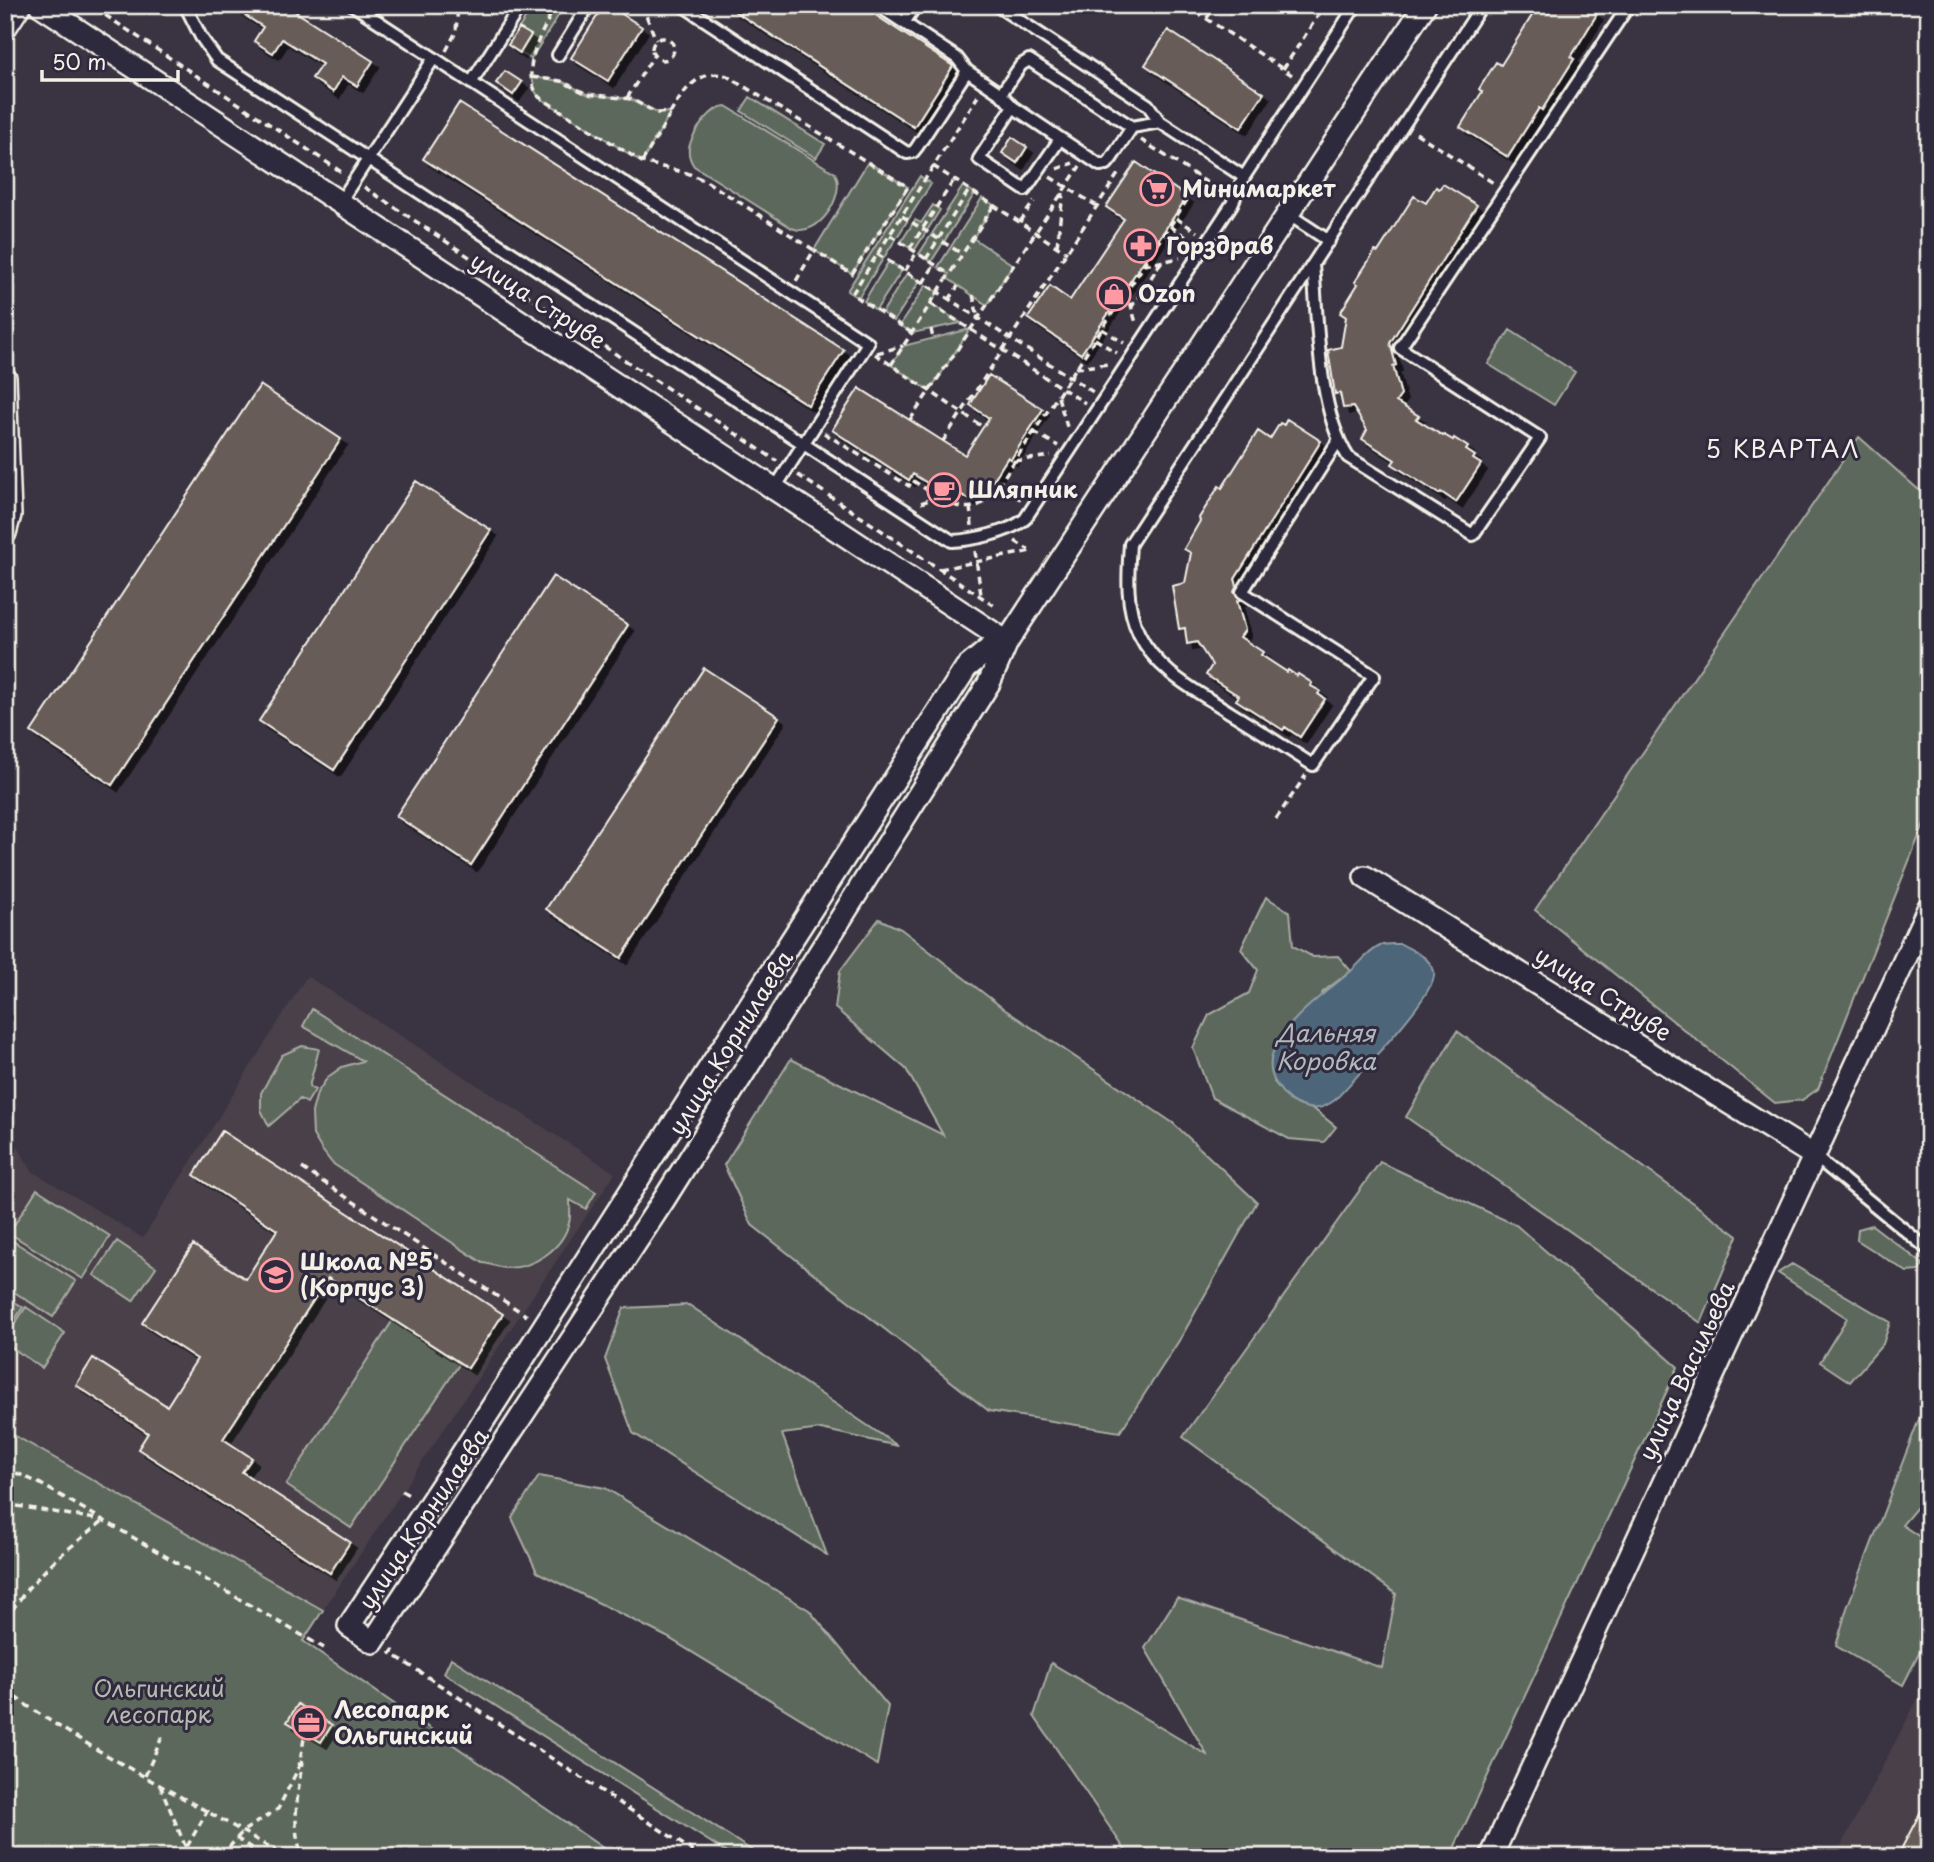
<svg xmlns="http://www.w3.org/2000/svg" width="1934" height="1862" font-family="'Playpen Sans',sans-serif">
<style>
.built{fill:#484049}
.green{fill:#5d675b;stroke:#a8aca2;stroke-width:2}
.water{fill:#4e6578;stroke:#909da5;stroke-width:2}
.building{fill:#685c58;stroke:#f4f1e8;stroke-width:2;filter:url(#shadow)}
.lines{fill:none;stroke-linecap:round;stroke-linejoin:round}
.service-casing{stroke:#f4f1e8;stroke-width:16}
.minor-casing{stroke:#f4f1e8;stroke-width:26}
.path{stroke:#f4f1e8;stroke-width:3.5;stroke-dasharray:7 5;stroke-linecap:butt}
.service{stroke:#2f2a3d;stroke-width:10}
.minor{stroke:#2f2a3d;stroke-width:21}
.labels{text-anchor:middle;stroke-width:6;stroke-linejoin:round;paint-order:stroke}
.poi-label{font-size:23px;font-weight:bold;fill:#f4f1e8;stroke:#2f2a3d;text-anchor:start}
.street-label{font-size:23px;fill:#f4f1e8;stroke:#2f2a3d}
.park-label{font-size:23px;fill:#b8bab0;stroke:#2f2a3d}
.neighbourhood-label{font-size:24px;letter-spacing:2px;fill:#f4f1e8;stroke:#2f2a3d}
.water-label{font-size:24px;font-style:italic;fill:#b2b9bb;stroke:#2f2a3d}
</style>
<defs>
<filter id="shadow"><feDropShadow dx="6" dy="6" stdDeviation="0" flood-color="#0009"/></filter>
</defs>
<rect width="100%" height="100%" fill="#3a3442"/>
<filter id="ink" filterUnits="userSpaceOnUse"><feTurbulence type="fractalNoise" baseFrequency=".0143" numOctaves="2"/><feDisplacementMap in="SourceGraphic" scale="14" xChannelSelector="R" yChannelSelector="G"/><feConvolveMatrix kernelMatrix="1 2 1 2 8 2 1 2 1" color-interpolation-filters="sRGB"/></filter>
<g filter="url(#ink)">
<path class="built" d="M307 976 615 1173 323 1610 5 1430V1125L32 1171 143 1238Z
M1929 1678V1857H1835L1926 1683Z"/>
<path class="green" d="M534 5H565L531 59 520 53 531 35 519 28Z
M532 77 561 81 587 94 631 99 657 113 671 112 642 162 539 97 535 91Z
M750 97 825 144 816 158 741 111Z
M726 106 835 173C847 194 818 240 792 228L694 166C690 160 687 152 690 144 694 131 712 106 726 106Z
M868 162 908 187 852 274 814 250Z
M920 176 931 184 858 298 847 291Z
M963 186 975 193 931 262 919 254Z
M982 198 994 205 973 238 1013 265 987 305 947 278 949 274 938 267Z
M933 205 940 210 914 251 901 242 915 220 921 223Z
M889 261 902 270 876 310 864 301Z
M907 273 920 281 894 321 882 313Z
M926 285 938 292 931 304 961 323 912 333 900 325Z
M970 329 930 391 891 365 903 346Z
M1510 330 1575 372 1554 405 1488 364Z
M1859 437 1929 499V811L1818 1089 1802 1100 1775 1103 1535 910Z
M1266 897 1290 912 1293 946 1313 957 1338 956 1351 971 1323 992 1274 1082 1290 1101 1315 1110 1336 1127 1324 1142 1289 1139 1212 1098 1193 1048 1209 1015 1249 993 1258 970 1241 949Z
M879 919 901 929 1004 1009 1173 1123 1257 1202 1182 1336 1120 1432 989 1411 752 1225 724 1165 791 1059 943 1135 906 1069 835 1008 840 971Z
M312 1009 596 1192 586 1209 570 1200C570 1207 571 1216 569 1223 562 1250 532 1269 505 1268 498 1267 490 1264 483 1263L332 1163 322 1150 313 1135 312 1112 317 1093 328 1077 342 1067 363 1061 303 1026Z
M1457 1031 1738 1236 1701 1323 1406 1117Z
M302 1046 319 1049 309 1087 315 1090 307 1103 300 1099 269 1126 261 1110V1093L282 1055Z
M1380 1162 1516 1225 1678 1367 1450 1857H1130L1034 1716 1051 1663 1207 1755 1145 1648 1177 1598 1382 1668 1396 1594 1183 1437Z
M37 1189 110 1236 83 1279 9 1233Z
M1872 1225 1923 1264 1919 1271 1907 1272 1857 1240 1858 1229Z
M5 1236 76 1281 53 1317 5 1286Z
M117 1241 156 1267 133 1301 94 1275Z
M1792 1264 1890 1322 1883 1344 1850 1382 1820 1362 1847 1318 1778 1273Z
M5 1296 23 1307 5 1335Z
M689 1305 898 1446 821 1429 782 1434 827 1555 633 1433 605 1359 624 1308Z
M26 1307 65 1333 42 1368 5 1343V1339Z
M393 1320 460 1363 351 1528 286 1485Z
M1927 1398 1929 1493 1902 1525 1929 1543V1634L1903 1685 1836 1646 1847 1608Z
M5 1430 323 1610 303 1641 616 1857H5Z
M539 1476 605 1488 809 1610 888 1706 877 1765 667 1637 537 1572 512 1518Z
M451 1658 762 1857H734L444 1673Z"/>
<path class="water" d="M1401 944C1413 951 1429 956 1434 971 1440 992 1352 1081 1335 1100 1321 1110 1312 1111 1296 1104 1287 1100 1282 1093 1277 1085 1248 1044 1325 994 1351 971 1360 963 1369 951 1380 946 1385 943 1395 944 1401 944Z"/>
<path class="building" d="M229 5H285L373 61 357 86 342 77 333 92 312 78 322 64 282 39 273 53 263 47 254 41 263 27Z
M604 5H608L642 27 608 81 571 58Z
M725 5H860L953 66 914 127Z
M1552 5H1583L1597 14 1571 57 1574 59 1542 110 1539 108 1508 157 1460 127 1482 92 1479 89 1496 62 1501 65 1538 6 1548 13Z
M519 28 531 35 520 53 508 45Z
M1168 30 1264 93 1241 128 1145 65Z
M505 71 522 82 513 95 496 83Z
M459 103 844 350 808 405 423 159Z
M1012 137 1027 147 1017 163 1002 153Z
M1136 162 1187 197 1081 354 1028 318 1050 286 1070 300 1124 219 1106 207Z
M1443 184 1477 205 1390 343 1396 365 1393 366 1401 395 1396 402 1419 416 1416 419 1443 436 1444 435 1453 440 1454 438 1468 447 1466 450 1475 456 1473 459 1481 464 1456 502 1441 492 1439 494 1392 464 1395 460 1362 439 1367 430 1353 407 1343 408 1340 393 1335 394 1328 350 1341 347 1346 317 1340 313 1358 284 1355 282 1375 251 1378 252 1414 196 1426 203 1436 187 1439 189Z
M989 375 1043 409 1011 459 1008 457 987 490 979 485 970 500 956 491 951 498 913 474 909 480 832 430 859 388 965 455 989 418 970 405Z
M260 385 341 439 112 785 31 732Z
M1287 419 1321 441 1235 579 1237 586 1234 592 1240 600 1237 601 1245 630 1240 637 1263 652 1261 655 1287 672 1288 670 1297 676 1298 674 1312 683 1311 686 1320 691 1318 694 1325 699 1300 737 1285 727 1283 730 1236 700 1239 696 1206 675 1212 665 1197 642 1187 644 1185 628 1179 629 1172 586 1185 583 1191 553 1184 549 1200 521 1199 518 1219 486 1222 488 1258 431 1270 439 1280 423 1284 425Z
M416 481 491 530 334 770 259 721Z
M553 576 628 625 471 865 396 816Z
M704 668 779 717 621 958 546 909Z
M222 1131 503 1314 468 1368 328 1278 223 1439 252 1458 242 1472 350 1542 330 1573 138 1449 148 1433 76 1385 93 1358 167 1406 197 1359 142 1323 193 1245 246 1279 277 1230 194 1175Z
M298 1704 332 1725 321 1742 287 1722Z
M1929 1796V1857H1897Z"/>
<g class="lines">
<defs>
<path id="service" d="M185 5 201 37 217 60 952 541C973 540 1008 533 1025 519L1232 204 1244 177 1356 5
M353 5 868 343 775 488
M682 5 907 153 913 152 917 147 967 71
M877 5 957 58 967 71 1001 94 1021 65 1029 60 1132 127 1160 122 1244 177
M996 5 1148 105 1160 122
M904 23 916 5
M558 55 589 5
M471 83 521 5
M1001 94 1013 107 1100 165 1107 164 1111 159 1132 127
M1013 107 979 159 1025 190 1060 139
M340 202 434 58
M1288 214 1329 241
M1313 264C1318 322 1317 407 1348 457L1473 535 1540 438 1400 348 1629 5
M1338 441 1242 592 1374 676 1313 765C1286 748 1259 730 1231 713 1197 691 1157 672 1139 634 1125 606 1128 573 1130 544L1482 5
M1813 1155 1929 1250"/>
<path id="minor" d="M40 5 1007 642 1425 5
M5 28 20 5
M5 378 10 515 5 533
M1007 642 989 683 663 1201 373 1642 349 1626 444 1482 966 668 989 649Z
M1365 877 1813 1155
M1491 1857 1929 907"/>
</defs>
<use href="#service" class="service-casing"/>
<use href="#minor" class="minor-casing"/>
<path class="path" d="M100 5 102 13 343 173
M555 5C543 33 518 68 539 97L642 162 687 173 706 181 814 250 796 281
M642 5 656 40
M1186 5 1295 77
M1220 5 1230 12 1234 5
M1207 18 1215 5
M652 49a11 11 0 1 1 22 0a11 11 0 1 1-22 0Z
M446 51 456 32 458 5
M1283 69 1325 5
M532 77 561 81 587 94 631 99 657 113 671 112C684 91 698 68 727 76L908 187 852 274 814 250
M627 98 654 55
M1416 133 1495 184
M1141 140 1223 193
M642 162 671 113
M933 166 1067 253
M1057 169 1073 163
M1050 177 1097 206
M364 187 777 461
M902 216 962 254
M1176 218 1197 232
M1020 222 1034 201
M1170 226 1192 241
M890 235 949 274
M1057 246 1063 193
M910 248 954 180
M877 254 938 292 994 205
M926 259 969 190
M1144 265 1180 258
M905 271 917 252
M923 283 935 264
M1127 291 1136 323
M973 295 978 318
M949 300 958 286
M931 304 1085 403
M1131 308 1162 261
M931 329 933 339
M1102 329 1124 343
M912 333 852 294 978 96
M1095 339 1117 353
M877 353 903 346
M875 354 983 427
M891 365 938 292 1093 392
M1076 368 1109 364
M1058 397 1068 430
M910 420 1080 166
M1034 432 1058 446
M824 433 909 486 912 480 938 497
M943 441 1118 174
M1015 461 1051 456
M798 475 995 606
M998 486 1201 179
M921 503 938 497C964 513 981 512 998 486L1022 500
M970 507 972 526
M1015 541 1029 550
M975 551 981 595
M940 569 1031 551
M1276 819 1306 775
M302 1168 527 1316
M5 1468 39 1483 324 1648
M402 1491 412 1497
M5 1504 102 1520
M5 1620 28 1588 57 1558 104 1520
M394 1649 391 1653 702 1857
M5 1690C93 1754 193 1800 285 1857
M302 1760C300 1786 288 1836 305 1857
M145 1776 162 1737
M160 1785 186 1848
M236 1838 265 1857
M181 1857 208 1810
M221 1857 243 1831 278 1809 299 1767 305 1733"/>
<use href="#service" class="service"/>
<use href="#minor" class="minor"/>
</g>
</g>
<defs>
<symbol id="supermarket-ring" viewBox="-11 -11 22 22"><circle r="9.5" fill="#2f2a3d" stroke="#ff9aa2" stroke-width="1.5"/><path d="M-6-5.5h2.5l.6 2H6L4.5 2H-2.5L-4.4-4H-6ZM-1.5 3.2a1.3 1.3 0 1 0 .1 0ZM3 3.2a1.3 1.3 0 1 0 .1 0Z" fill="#ff9aa2"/></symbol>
<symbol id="pharmacy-ring" viewBox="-11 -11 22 22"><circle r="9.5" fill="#2f2a3d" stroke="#ff9aa2" stroke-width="1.5"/><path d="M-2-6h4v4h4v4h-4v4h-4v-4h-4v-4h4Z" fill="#ff9aa2"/></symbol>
<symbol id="shop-ring" viewBox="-11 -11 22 22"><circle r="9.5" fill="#2f2a3d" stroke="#ff9aa2" stroke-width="1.5"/><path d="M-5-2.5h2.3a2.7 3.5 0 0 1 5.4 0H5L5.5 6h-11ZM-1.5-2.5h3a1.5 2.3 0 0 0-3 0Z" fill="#ff9aa2"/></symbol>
<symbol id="cafe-ring" viewBox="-11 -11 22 22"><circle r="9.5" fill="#2f2a3d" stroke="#ff9aa2" stroke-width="1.5"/><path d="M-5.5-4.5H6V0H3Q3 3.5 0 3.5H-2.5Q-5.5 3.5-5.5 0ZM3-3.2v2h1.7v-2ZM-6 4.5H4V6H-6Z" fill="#ff9aa2"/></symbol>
<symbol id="school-ring" viewBox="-11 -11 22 22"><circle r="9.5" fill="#2f2a3d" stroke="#ff9aa2" stroke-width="1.5"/><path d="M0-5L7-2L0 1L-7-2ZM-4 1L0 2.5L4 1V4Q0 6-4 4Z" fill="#ff9aa2"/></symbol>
<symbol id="office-ring" viewBox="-11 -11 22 22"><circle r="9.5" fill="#2f2a3d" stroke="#ff9aa2" stroke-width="1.5"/><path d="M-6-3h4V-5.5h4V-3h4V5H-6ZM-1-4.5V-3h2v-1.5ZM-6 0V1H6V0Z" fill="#ff9aa2"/></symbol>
</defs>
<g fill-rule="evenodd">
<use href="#supermarket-ring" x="1138" y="170" width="38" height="38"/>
<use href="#pharmacy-ring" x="1122" y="227" width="38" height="38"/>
<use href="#shop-ring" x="1095" y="275" width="38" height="38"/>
<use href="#cafe-ring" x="925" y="471" width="38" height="38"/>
<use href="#school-ring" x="257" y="1256" width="38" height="38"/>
<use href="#office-ring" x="290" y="1704" width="38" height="38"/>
</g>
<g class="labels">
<g class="poi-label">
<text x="1182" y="197">Минимаркет</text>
<text x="1166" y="254">Горздрав</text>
<text x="1138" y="302">Ozon</text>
<text x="968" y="498">Шляпник</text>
<text x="300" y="1270">Школа №5<tspan x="300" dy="26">(Корпус 3)</tspan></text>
<text x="334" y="1718">Лесопарк<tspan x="334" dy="26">Ольгинский</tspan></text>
</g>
<g class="street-label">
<text transform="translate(538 301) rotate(33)" y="8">улица Струве</text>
<text transform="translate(1603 994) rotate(32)" y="8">улица Струве</text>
<text transform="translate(731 1043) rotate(-58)" y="8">улица Корнилаева</text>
<text transform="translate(1687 1371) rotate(-65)" y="8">улица Васильева</text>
<text transform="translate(424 1519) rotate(-56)" y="8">улица Корнилаева</text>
</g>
<g class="park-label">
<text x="159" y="1697">Ольгинский<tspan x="159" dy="26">лесопарк</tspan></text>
</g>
<g class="neighbourhood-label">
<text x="1783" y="458">5 КВАРТАЛ</text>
</g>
<g class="water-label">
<text x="1326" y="1042">Дальняя<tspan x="1326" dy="28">Коровка</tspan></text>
</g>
</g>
<rect width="1934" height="1862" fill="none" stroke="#2f2a3d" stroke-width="28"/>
<rect x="14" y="14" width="1906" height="1834" fill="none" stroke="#f4f1e8" stroke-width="2.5" filter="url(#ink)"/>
<path d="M42 70v10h136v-10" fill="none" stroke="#f4f1e8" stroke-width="3.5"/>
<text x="52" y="70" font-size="21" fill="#f4f1e8" stroke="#2f2a3d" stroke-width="5" paint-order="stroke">50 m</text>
</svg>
